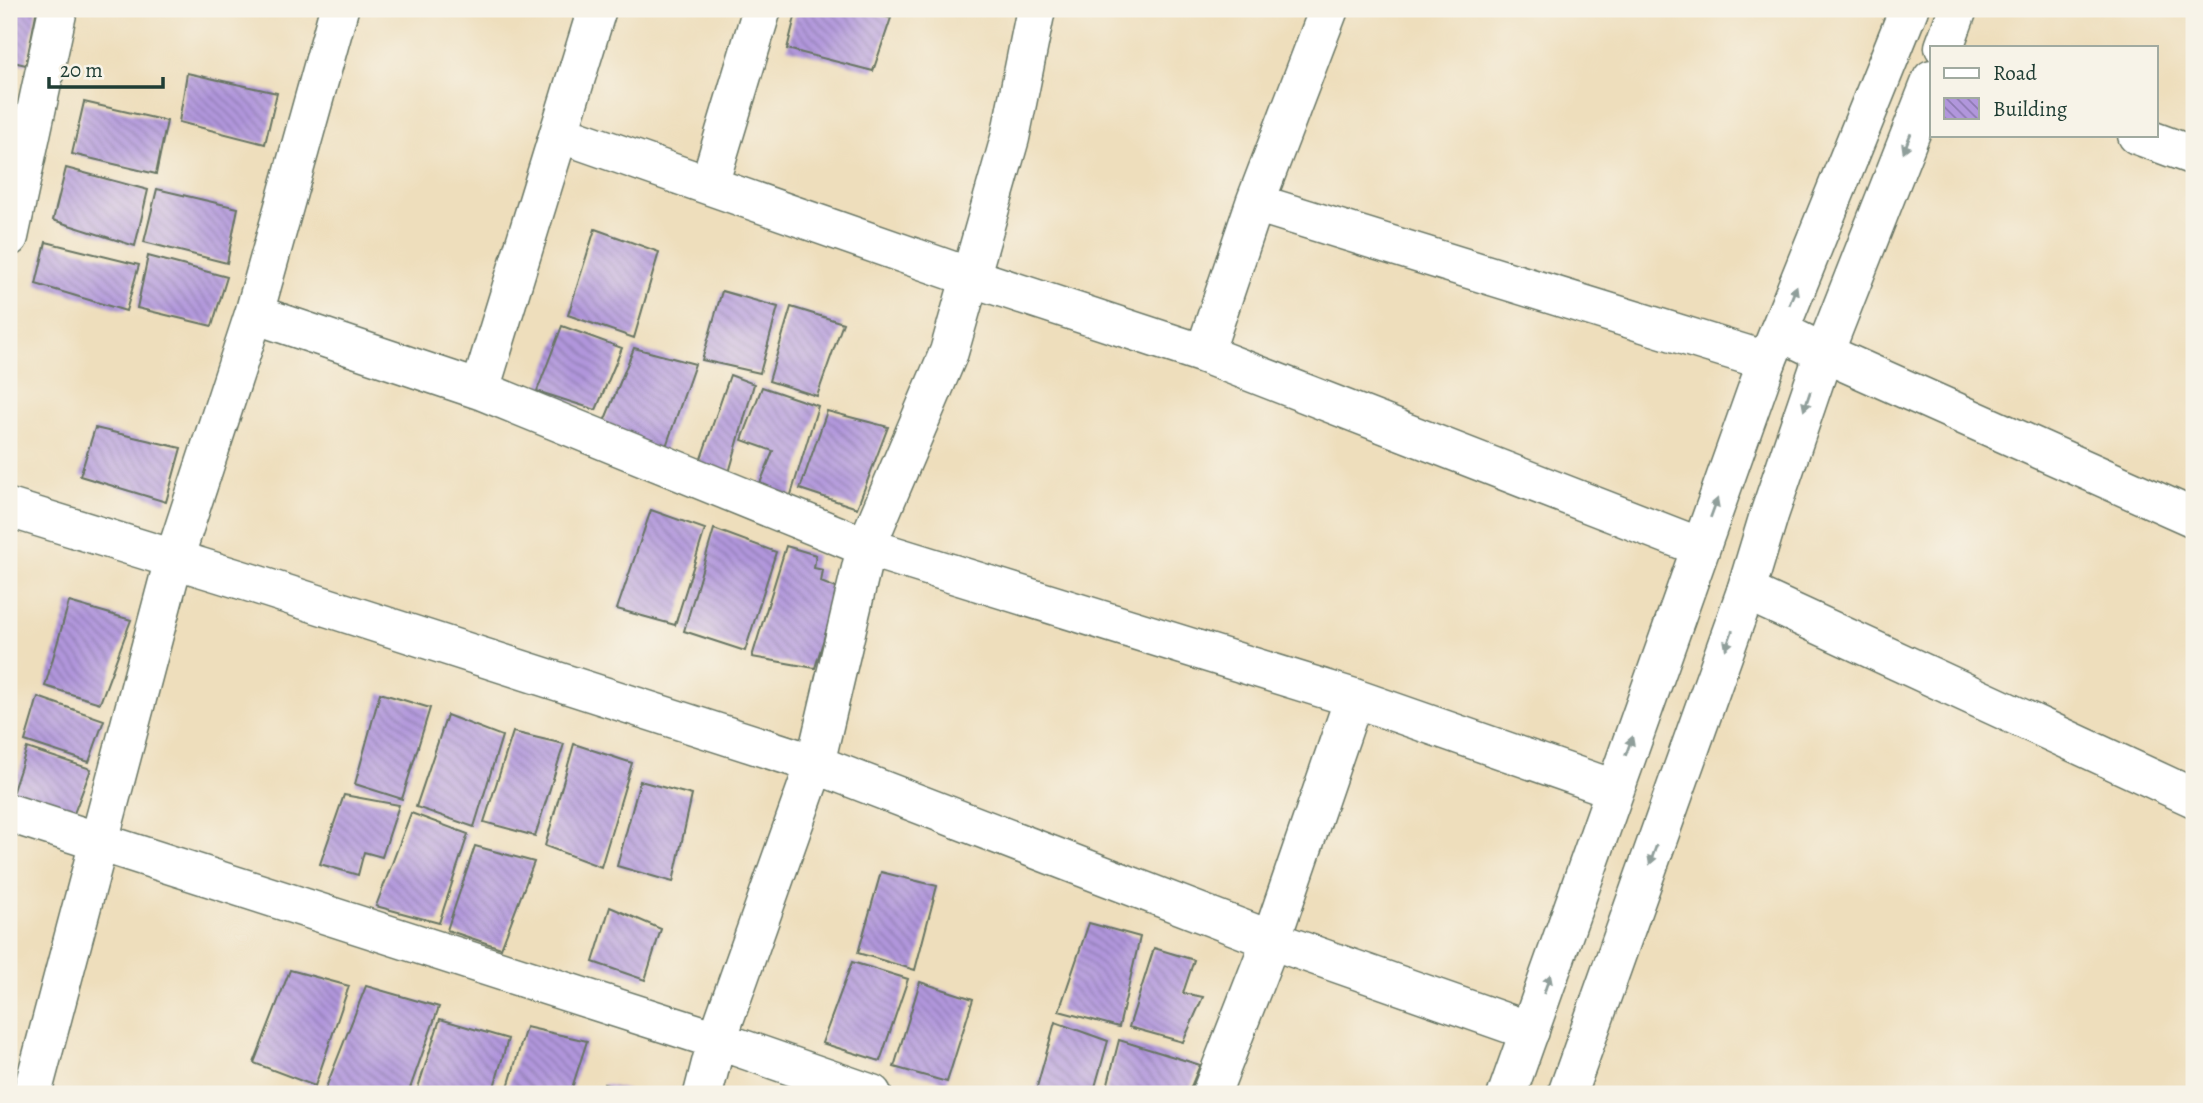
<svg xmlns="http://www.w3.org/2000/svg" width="2203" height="1103" font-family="Alegreya,serif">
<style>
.building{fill:url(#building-back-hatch)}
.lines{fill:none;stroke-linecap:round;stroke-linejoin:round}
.minor-casing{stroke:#677564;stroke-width:41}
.tertiary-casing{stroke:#677564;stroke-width:41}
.minor{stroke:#fff;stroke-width:38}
.tertiary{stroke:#fff;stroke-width:38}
.oneway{fill:#8f9e9a}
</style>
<defs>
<pattern id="building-back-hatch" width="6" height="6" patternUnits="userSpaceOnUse" patternTransform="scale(1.75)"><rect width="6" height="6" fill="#b196dc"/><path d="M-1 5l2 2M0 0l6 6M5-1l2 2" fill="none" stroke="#8f7cb3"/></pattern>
</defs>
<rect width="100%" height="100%" fill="#f7f3e8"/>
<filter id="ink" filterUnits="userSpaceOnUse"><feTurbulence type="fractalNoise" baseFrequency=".0143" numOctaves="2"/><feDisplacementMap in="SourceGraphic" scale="14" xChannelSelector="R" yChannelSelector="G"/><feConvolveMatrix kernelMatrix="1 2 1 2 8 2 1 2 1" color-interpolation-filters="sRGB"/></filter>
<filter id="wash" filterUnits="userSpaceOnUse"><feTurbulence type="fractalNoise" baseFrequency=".00686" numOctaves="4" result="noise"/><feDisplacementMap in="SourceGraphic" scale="28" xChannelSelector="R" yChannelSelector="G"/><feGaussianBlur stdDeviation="1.57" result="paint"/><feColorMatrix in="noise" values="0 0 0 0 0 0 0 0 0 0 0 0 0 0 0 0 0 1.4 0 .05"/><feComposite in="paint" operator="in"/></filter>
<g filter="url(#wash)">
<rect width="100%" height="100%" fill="#eedebc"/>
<g id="blocks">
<path class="building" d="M9 9H37L26 65 9 61Z
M797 9H853L891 18 873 71 787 49Z
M187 73 277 93 265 144 179 122Z
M84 102 167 121 156 174 72 154Z
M66 168 148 190 135 246 53 220Z
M157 189 238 208 227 263 144 242Z
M595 229 659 252 634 338 568 315Z
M46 242 139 265 126 311 36 284Z
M148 256 227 277 212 326 137 308Z
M722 291 778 307 760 373 702 360Z
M791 307 843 323 817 396 769 381Z
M562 326 622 348 596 410 537 391Z
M634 348 695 364 664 452 601 429Z
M730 375 754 384 727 480 697 470Z
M762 387 818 406 790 498 759 486 773 451 742 440Z
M827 411 888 427 857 508 800 489Z
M95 428 181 448 166 502 80 476Z
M651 510 705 529 675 625 617 609Z
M714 529 776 552 745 651 684 631Z
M786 546 816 555 814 568 823 570 821 582 839 589 815 668 752 657Z
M69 602 131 620 100 703 45 686Z
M380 693 430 708 402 799 355 784Z
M38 697 104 720 89 762 25 741Z
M447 715 502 736 474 827 416 807Z
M513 732 564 744 535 836 484 822Z
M574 744 632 763 601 867 545 846Z
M27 748 91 769 73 816 11 797Z
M640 781 692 795 673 882 617 866Z
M344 795 399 805 382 857 364 852 358 875 320 864Z
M411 813 468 834 439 923 376 906Z
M475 846 534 862 501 948 447 930Z
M881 872 937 886 915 970 858 953Z
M610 907 661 929 645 980 593 962Z
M1089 923 1140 937 1119 1027 1059 1011Z
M1154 948 1194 960 1183 993 1203 997 1183 1042 1129 1027Z
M852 962 908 979 880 1061 822 1043Z
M290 970 349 986 315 1086 254 1063Z
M920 982 973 999 947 1082 894 1067Z
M366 986 439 1007 408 1094H339L325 1090Z
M440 1019 508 1039 492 1094H416Z
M1055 1022 1108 1041 1093 1094H1035Z
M526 1027 587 1041 570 1094H506Z
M1119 1040 1200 1065 1188 1094H1115L1106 1091Z
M604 1084 638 1093 637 1094H601Z"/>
</g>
</g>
<g filter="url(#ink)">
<use href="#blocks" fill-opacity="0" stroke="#677564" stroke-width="2"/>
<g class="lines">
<defs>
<path id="minor" d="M559 133 970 277 1204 354 1700 547
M2137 135 2194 156
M709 185 762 9
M1255 203 1767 361
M9 237 58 9
M254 314 480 390 866 547 1354 698 1614 789
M1779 331 1824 353 2194 518
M1204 354 1255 203 1329 9
M480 390 597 9
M9 508 258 585 815 764 1271 940 1530 1031
M1746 591 2194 798
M9 813 717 1040 872 1094
M32 1094 174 559 254 314 339 9
M703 1094 717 1040 815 764 866 547 949 352 1010 138 1036 9
M1211 1094 1271 940 1354 698"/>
<path id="tertiary" d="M1944 47 1958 9
M1507 1094 1767 361 1909 9
M1567 1094 1746 591 1769 515 1824 353 1932 79"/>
</defs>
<use href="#minor" class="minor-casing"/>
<use href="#tertiary" class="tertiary-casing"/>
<use href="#minor" class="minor"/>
<use href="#tertiary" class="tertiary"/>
</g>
<defs><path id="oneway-solid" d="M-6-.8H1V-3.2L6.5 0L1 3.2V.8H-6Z" transform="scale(1.75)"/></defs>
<g class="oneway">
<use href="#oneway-solid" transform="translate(1907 143) rotate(112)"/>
<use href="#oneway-solid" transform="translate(1793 295) rotate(-68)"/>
<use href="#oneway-solid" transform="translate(1807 401) rotate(109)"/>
<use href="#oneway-solid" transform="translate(1714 508) rotate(-70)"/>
<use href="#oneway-solid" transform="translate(1729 640) rotate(110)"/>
<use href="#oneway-solid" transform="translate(1629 746) rotate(-70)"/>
<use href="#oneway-solid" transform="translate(1653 855) rotate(110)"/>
<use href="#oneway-solid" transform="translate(1547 984) rotate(-71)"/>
</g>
</g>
<rect width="2203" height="1103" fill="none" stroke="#f7f3e8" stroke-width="35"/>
<rect x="1930" y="46" width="228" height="91" fill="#f7f3e8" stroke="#a1aaa0" stroke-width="2"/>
<rect x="1944" y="68" width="35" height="10" fill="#ffffff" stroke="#a1aaa0" stroke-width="2"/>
<text x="1993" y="80" font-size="21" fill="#1f3d34">Road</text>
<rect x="1944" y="98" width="35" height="21" fill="url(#building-back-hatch)" stroke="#a1aaa0" stroke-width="2"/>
<text x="1993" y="116" font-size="21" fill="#1f3d34">Building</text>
<path d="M49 77v10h114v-10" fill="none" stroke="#1f3d34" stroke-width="3.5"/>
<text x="60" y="77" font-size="21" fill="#1f3d34" stroke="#f7f3e8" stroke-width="5" paint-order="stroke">20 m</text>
</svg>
